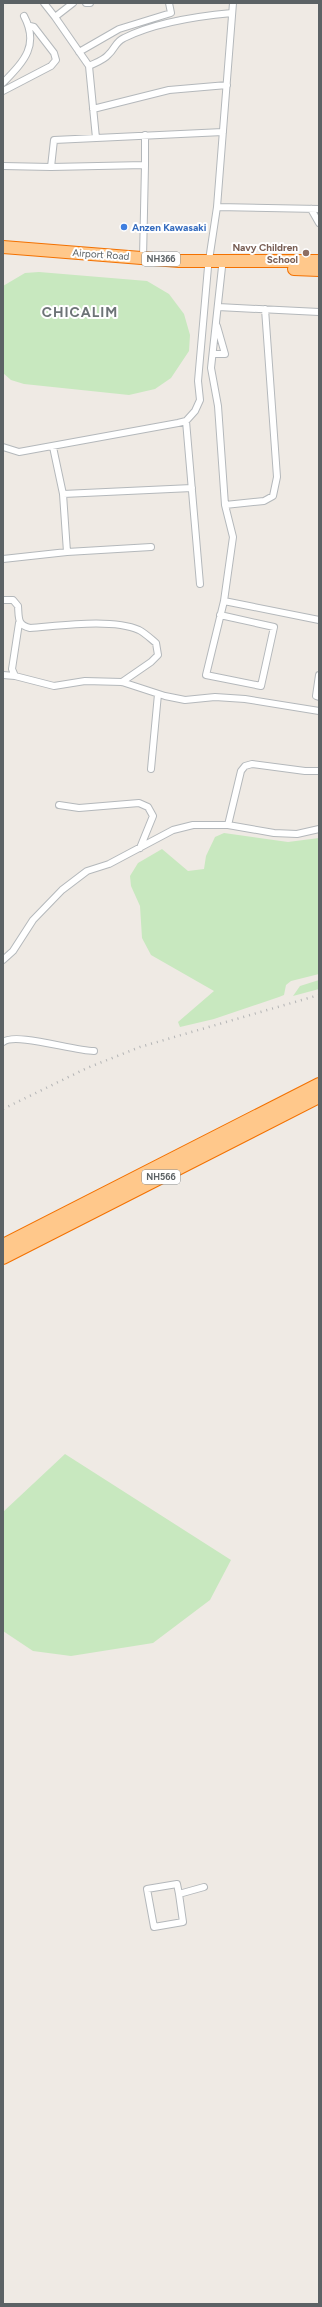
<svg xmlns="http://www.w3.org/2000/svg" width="322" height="2307" font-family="Figtree,sans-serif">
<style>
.green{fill:#c8e8bf}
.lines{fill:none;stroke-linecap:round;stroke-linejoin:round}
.street-casing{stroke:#b4b8bb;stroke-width:8}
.highway-casing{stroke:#f37100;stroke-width:14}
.street{stroke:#fff;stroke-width:6}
.highway{stroke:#ffc88b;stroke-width:12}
.rail{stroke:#b3b4b5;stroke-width:2.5;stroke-dasharray:1 5;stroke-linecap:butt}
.shop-dot{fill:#3f7fe0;stroke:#fff;stroke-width:1.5}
.education-dot{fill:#8d6e63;stroke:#fff;stroke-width:1.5}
.labels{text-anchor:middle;stroke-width:4;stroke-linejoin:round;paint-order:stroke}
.shield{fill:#fff;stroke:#8d9193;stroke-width:1}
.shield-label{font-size:9px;font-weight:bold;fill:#5c6265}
.shop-label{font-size:10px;font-weight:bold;fill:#366cbe;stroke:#fff;text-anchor:start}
.education-label{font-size:10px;font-weight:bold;fill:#785e54;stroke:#fff;text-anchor:end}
.street-label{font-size:10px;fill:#5c6265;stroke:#fff}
.district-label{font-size:14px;font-weight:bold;letter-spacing:1px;fill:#6d7477;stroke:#fff}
</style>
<rect width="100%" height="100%" fill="#efeae4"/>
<path class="green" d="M39 272 147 281 169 294 184 314 190 335 189 351 171 378 155 389 129 395 24 384 11 380 3 373V286L25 273Z
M224 833 288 842 319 838V974L291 981 286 985 284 995 279 997 214 1019 180 1027 178 1022 214 991 151 955 142 938 140 906 131 886 130 876 138 863 162 849 188 871 204 869 206 856 215 837Z
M319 980V989L293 996 300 986Z
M65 1454 231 1560 210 1600 153 1643 71 1656 33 1651 3 1631V1512Z"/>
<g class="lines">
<defs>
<path id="street" d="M44 3 55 17
M73 3 55 17 89 66 96 138
M86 3H90
M79 52 119 29 171 13 169 3
M89 66C95 63 104 60 108 55 115 49 115 42 124 38 154 23 199 16 232 13
M3 83C23 62 40 46 24 16
M3 91 51 66 56 60 54 53 34 27 30 26
M93 109 169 90 227 85
M3 166 51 167 54 140 223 132
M51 167 145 165V135
M217 207 319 209
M311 209 319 223
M143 258 145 165
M218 307 319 312
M213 354H225L217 326
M186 421 200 584
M3 447 19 452 178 423 186 421 195 411 200 400 198 381 208 267 217 207 233 3
M53 447 63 494 67 552 151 547
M63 494 192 488
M225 505 264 501 273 496 277 477 265 309
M3 559 67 552
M3 600H13L18 606C19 618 17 625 30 628 59 626 112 618 139 630 145 633 151 639 156 643L158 655 151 662 122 682
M224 601 319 620
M220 615 274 627 261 686 206 675 224 601 233 537 225 505 218 406 211 368 222 267
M19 623 12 669 15 676 54 686 85 681 122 682 165 696 185 700 215 697 245 699 319 711
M3 675 15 676
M319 675 316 696 319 697
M151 769 158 694
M59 805 79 808 139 803 148 807 153 816 140 848
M228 825 274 833 297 834 319 829
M3 960 13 951 33 920 62 890 87 871 109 864 173 830 193 825H228L241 771 245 766 252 764 305 771H319
M3 1042C16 1032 73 1051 94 1051
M179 1894 177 1884 147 1889 154 1927 183 1922 179 1894 204 1887"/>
<path id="highway" d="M3 247 179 261H319
M294 269 319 270
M3 1245 319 1084
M3 1258 319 1097"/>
</defs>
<use href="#street" class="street-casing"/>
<use href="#highway" class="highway-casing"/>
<use href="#street" class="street"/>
<use href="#highway" class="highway"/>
<path class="rail" d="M3 1109 87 1068 140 1047 319 995"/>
</g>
<circle class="shop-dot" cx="124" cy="227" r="4"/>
<circle class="education-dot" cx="306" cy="253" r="4"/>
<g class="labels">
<g class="shield">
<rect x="142" y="252" width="38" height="14" rx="3"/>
<rect x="142" y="1170" width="38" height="14" rx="3"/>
</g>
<g class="shield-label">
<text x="161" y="262">NH366</text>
<text x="161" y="1180">NH566</text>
</g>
<g class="shop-label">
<text x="132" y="231">Anzen Kawasaki</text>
</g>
<g class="education-label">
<text x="298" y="251">Navy Children<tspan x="298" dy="12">School</tspan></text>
</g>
<g class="street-label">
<text transform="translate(101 254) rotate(4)" y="4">Airport Road</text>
</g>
<g class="district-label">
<text x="80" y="317">CHICALIM</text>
</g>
</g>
<rect width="322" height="2307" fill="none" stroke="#5c6265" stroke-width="8"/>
</svg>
